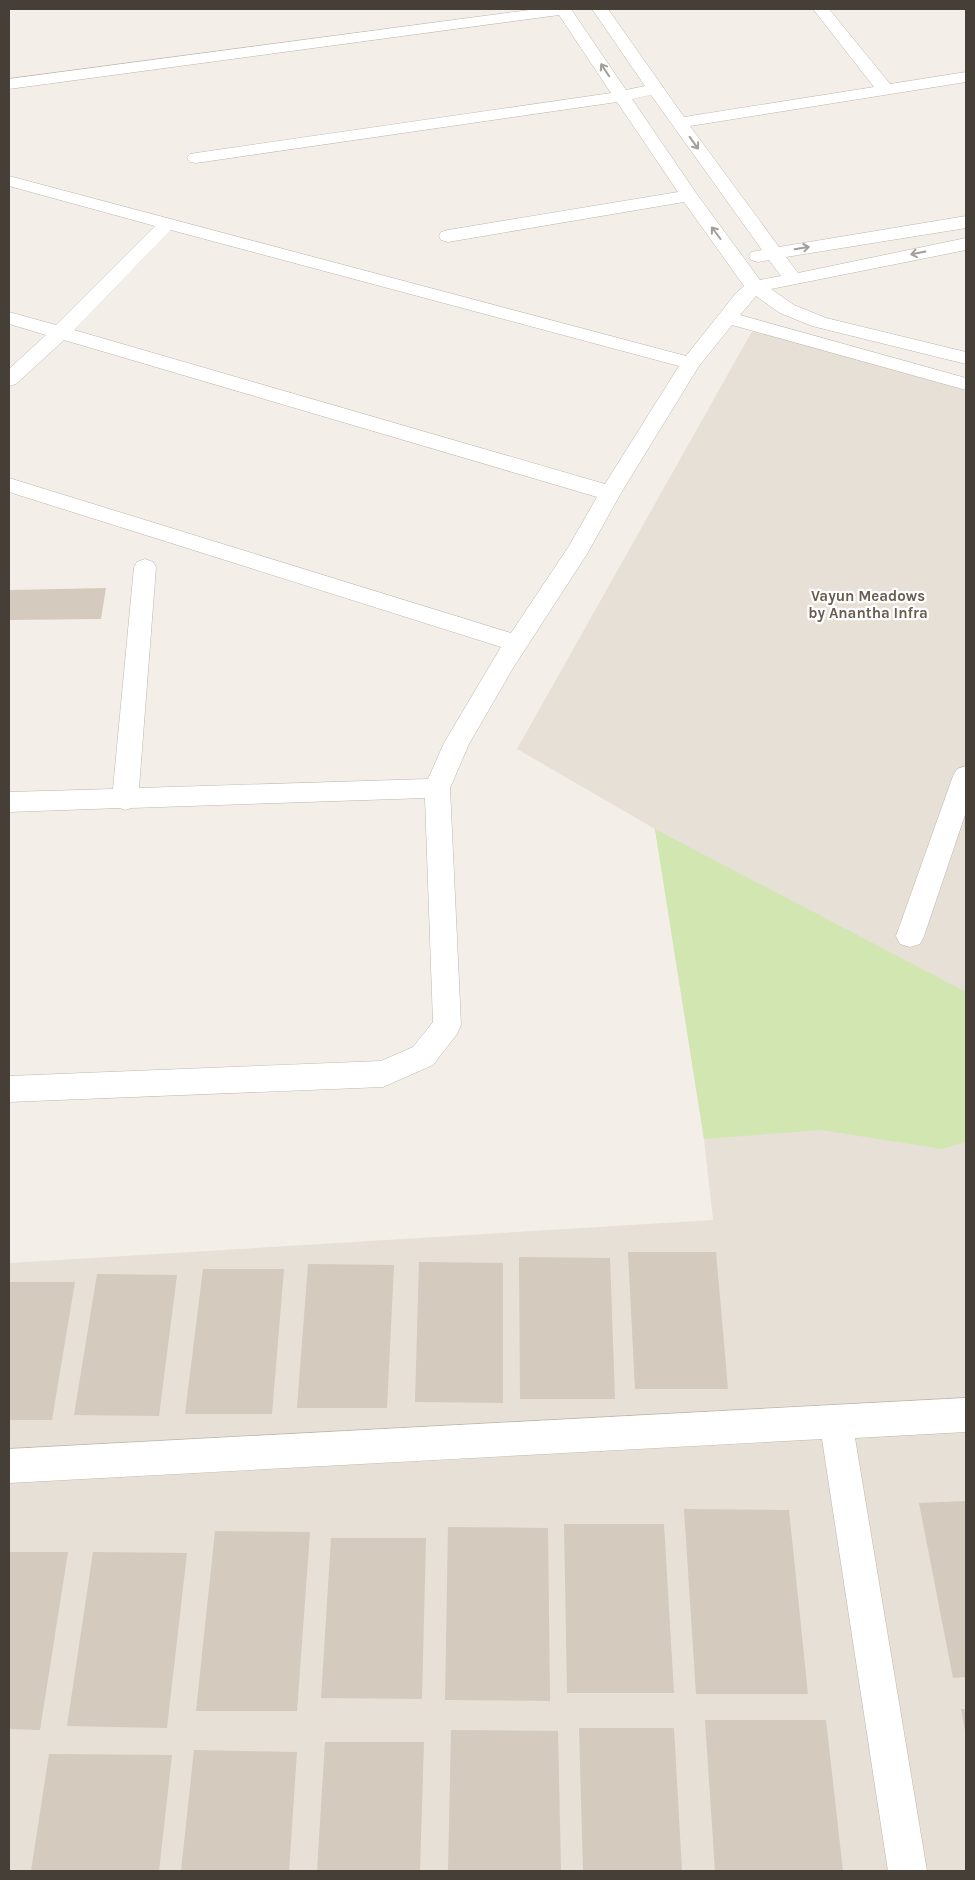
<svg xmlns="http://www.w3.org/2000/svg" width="975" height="1880" font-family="Karla,sans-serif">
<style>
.residential{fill:#e7e0d6}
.green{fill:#d2e6b2}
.building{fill:#d4cabe}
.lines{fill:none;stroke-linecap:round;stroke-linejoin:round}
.minor-casing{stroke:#beb6ab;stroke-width:1}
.minor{fill:#fff;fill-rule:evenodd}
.oneway{stroke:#a29f9b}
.labels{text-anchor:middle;stroke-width:4.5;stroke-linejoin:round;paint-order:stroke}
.neighbourhood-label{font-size:15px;font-weight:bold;fill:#695c4e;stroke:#fff}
</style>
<rect width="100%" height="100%" fill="#f3efe8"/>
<path class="residential" d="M755 326 966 379V1871H9V1263L713 1220 704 1139 655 829 517 749Z"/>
<path class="green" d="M655 829 966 992V1142L942 1149 821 1130 704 1139Z"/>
<path class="building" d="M106 588 101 619 9 620V590Z
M628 1252H716L728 1389H635Z
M519 1257 610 1258 615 1399H520Z
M419 1262 503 1263V1403L415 1402Z
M308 1264 394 1265 387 1408H297Z
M203 1269H284L272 1414H185Z
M97 1274 177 1275 159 1416 74 1415Z
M9 1282H75L52 1420H9Z
M966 1501V1677L953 1678 919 1503Z
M684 1509 789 1510 808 1694H696Z
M564 1524H664L674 1693H567Z
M448 1527 548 1528 550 1701 445 1700Z
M215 1531 310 1532 297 1711H196Z
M331 1538H426L422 1699 321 1698Z
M9 1552H68L40 1730 9 1729Z
M93 1552 187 1553 167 1728 67 1726Z
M961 1709H966V1731H965Z
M705 1720H826L843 1871H715Z
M579 1728H674L682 1871H583Z
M451 1730 558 1731 561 1871H448Z
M325 1742H424L420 1871H317Z
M194 1750 297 1752 289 1871H181Z
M49 1754 172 1755 159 1871H31Z"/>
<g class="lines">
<defs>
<path id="minor" d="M537 9H571L626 90 645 86 592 9H608L684 117 874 87 813 9H829L890 84 966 72V82L690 126 779 247 966 216V228L786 257 798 273 966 238V250L771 289 794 305 826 318 966 352V364L812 326 780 313 756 296 740 315 966 378V390L732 325 699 366 621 493 587 554 513 668 469 744 450 788 461 1025 457 1034 433 1065 383 1087 9 1102V1076L381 1061 413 1047 433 1022 425 798 131 808 125 810 120 808 9 812V792L113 789 134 567 137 562 145 559 153 562 156 567 139 788 428 779 444 743 501 647 9 492V478L511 633 569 546 597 497 64 340 16 384 9 386V369L46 335 9 324V312L56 325 155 226 9 186V176L686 356 736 293 744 286 684 202 448 242 441 240 439 236 441 232 448 230 678 192 617 102 196 163 190 162 187 158 190 154 196 153 611 93 559 15 9 89V79ZM651 95 762 250 751 252 749 256 751 260 758 262 769 260 781 276 760 280 696 193 632 99ZM171 230 679 366 605 484 74 330Z
M966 766V812L924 936 920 944 910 947 900 944 896 936 953 776 957 769Z
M966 1398V1432L855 1438 927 1871H888L822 1439 9 1483V1449Z"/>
</defs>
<use href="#minor" class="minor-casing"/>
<use href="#minor" class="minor"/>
</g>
<defs><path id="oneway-shaft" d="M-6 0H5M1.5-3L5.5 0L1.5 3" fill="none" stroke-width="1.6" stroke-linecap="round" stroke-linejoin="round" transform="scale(1.25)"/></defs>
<g class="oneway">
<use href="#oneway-shaft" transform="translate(605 70) rotate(-124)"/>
<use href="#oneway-shaft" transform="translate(694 143) rotate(54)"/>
<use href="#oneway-shaft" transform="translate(716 233) rotate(-127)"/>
<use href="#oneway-shaft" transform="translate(802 248) rotate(-9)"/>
<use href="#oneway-shaft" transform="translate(918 253) rotate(169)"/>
</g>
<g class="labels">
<g class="neighbourhood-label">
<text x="868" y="601">Vayun Meadows<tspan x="868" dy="17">by Anantha Infra</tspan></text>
</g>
</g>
<rect width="975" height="1880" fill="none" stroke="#463f37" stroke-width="20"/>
</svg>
